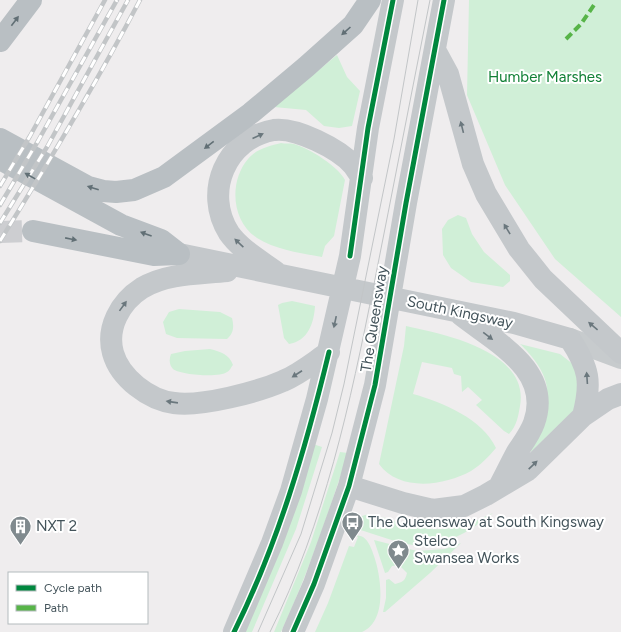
<svg xmlns="http://www.w3.org/2000/svg" width="621" height="632" font-family="Figtree,sans-serif">
<style>
.green{fill:#d0efd7}
.lines{fill:none;stroke-linecap:round;stroke-linejoin:round}
.highway-tunnel{stroke:#cdced1;stroke-width:22;stroke-dasharray:22 11;stroke-linecap:butt}
.minor{stroke:#c7cbcd;stroke-width:22}
.major{stroke:#c4c8cb;stroke-width:22}
.highway{stroke:#b9bfc3;stroke-width:22}
.tram{stroke:#c2c5c7;stroke-width:1}
.rail-casing{stroke:#c2c5c7;stroke-width:4.5}
.rail{stroke:#fff;stroke-width:3;stroke-dasharray:9;stroke-linecap:butt}
.quiet{stroke:#57b448;stroke-width:4;stroke-dasharray:8 4;stroke-linecap:butt}
.cycleway-casing{stroke:#fff;stroke-width:8}
.cycleway{stroke:#00873e;stroke-width:5}
.oneway{fill:#616f75}
.oneway2{fill:#6a777d}
.labels{text-anchor:middle;stroke-width:4;stroke-linejoin:round;paint-order:stroke}
.park-label{font-size:15px;fill:#118036;stroke:#fff}
.street-label{font-size:15px;fill:#44545b;stroke:#fff}
.poi-label{font-size:15px;fill:#44545b;stroke:#fff;text-anchor:start}
</style>
<rect width="100%" height="100%" fill="#efedee"/>
<path class="green" d="M469 0H621V317L555 259 505 185 467 95Z
M337 55 347 77 360 91 352 126 339 128 324 126 306 110 274 107Z
M281 143C285 144 290 143 294 144 309 148 339 167 345 180L334 236 325 246 322 257C301 253 276 250 257 238 231 221 229 181 248 159 256 149 269 146 281 143Z
M458 215 466 218 472 234 484 252 510 275V281L503 287 471 282 451 268 443 255 442 229 448 220Z
M292 301 315 306C314 323 308 341 289 344L284 338 278 305 282 303Z
M179 309 220 312 232 318C234 326 234 333 227 339L177 338 166 334 163 322 169 312Z
M406 326C443 334 530 351 520 406 518 417 517 425 509 434L504 431 476 405 482 400 468 387 462 392 461 376 454 374 452 368 422 362 413 394C442 402 483 419 496 448 489 456 481 465 471 471 444 486 399 492 379 464L404 346Z
M520 344 560 354 578 368 577 407 531 452 530 449C535 432 545 408 547 392 548 375 532 355 520 344Z
M210 349C221 352 229 354 233 365 231 367 230 371 227 372 220 378 180 375 173 369 169 365 169 359 171 354L185 351Z
M313 444 322 447 296 529 252 632H242Z
M340 452 348 453C328 514 308 574 281 632H274L311 542Z
M493 513C472 530 441 550 413 545 394 542 375 534 357 529L362 516 369 514C389 518 409 527 430 529 452 531 474 522 493 513Z
M354 535C357 535 361 536 363 537 369 541 372 550 374 556 381 576 388 621 362 632 355 632 324 632 315 632L328 603 349 546 354 547 358 537Z
M374 540 417 551 445 549 461 543 430 573 385 612H383L386 598V580L389 579 395 584C403 582 405 581 407 573L399 565 392 566 388 572 385 573Z"/>
<g class="lines">
<path class="highway-tunnel" d="M0 232 33 231"/>
<path class="minor" d="M570 339 621 358"/>
<path class="major" d="M435 50 448 74 473 164 486 194 519 249 543 279 621 353
M179 254 514 323 570 339C589 368 592 382 583 416
M227 271C199 274 167 273 142 288 120 302 106 328 113 353 120 378 149 400 174 403 201 407 258 392 283 381 300 374 314 362 329 352
M276 272C261 261 240 249 229 233 203 192 226 138 274 130 296 127 339 149 353 165 356 169 359 174 362 178
M461 315C495 342 553 370 534 423 530 434 523 443 517 452 511 463 506 474 500 485
M349 486 403 503 433 510 464 506 486 495 528 470 583 416 608 399 621 394
M234 632 272 543 291 491 317 399 350 256 368 128 393 0
M293 632 314 584 349 486 375 385 406 203 444 0"/>
<path class="highway" d="M0 41 31 0
M0 139 88 187 103 191 116 192 134 190 164 177 251 113 306 67 353 25 370 0
M0 159 121 225 161 240 179 254
M33 231 154 255 179 254"/>
<path class="tram" d="M258 632 301 534 332 433 344 384 394 139 418 0
M270 632C325 522 350 404 374 284 393 189 411 95 430 0"/>
<defs>
<path id="rail" d="M0 186 30 136 105 0
M0 205 38 141 117 0
M0 223 47 147 128 0
M0 241C49 162 97 82 140 0"/>
</defs>
<use href="#rail" class="rail-casing"/>
<use href="#rail" class="rail"/>
<path class="quiet" d="M566 39 581 24 594 5"/>
<defs>
<path id="cycleway" d="M350 256 368 128 393 0
M234 632C278 544 306 447 329 352
M293 632 314 584 349 486 375 385 406 203 444 0"/>
</defs>
<use href="#cycleway" class="cycleway-casing"/>
<use href="#cycleway" class="cycleway"/>
</g>
<defs><path id="oneway-solid" d="M-6-.8H1V-3.2L6.5 0L1 3.2V.8H-6Z"/></defs>
<g class="oneway">
<use href="#oneway-solid" transform="translate(15 21) rotate(-53)"/>
<use href="#oneway-solid" transform="translate(346 31) rotate(138)"/>
<use href="#oneway-solid" transform="translate(209 145) rotate(142)"/>
<use href="#oneway-solid" transform="translate(30 176) rotate(-151)"/>
<use href="#oneway-solid" transform="translate(93 188) rotate(-163)"/>
<use href="#oneway-solid" transform="translate(146 234) rotate(-160)"/>
<use href="#oneway-solid" transform="translate(71 239) rotate(11)"/>
</g>
<g class="oneway2">
<use href="#oneway-solid" transform="translate(462 127) rotate(-104)"/>
<use href="#oneway-solid" transform="translate(258 136) rotate(-24)"/>
<use href="#oneway-solid" transform="translate(507 229) rotate(-121)"/>
<use href="#oneway-solid" transform="translate(239 243) rotate(-137)"/>
<use href="#oneway-solid" transform="translate(123 306) rotate(-54)"/>
<use href="#oneway-solid" transform="translate(335 322) rotate(102)"/>
<use href="#oneway-solid" transform="translate(593 326) rotate(-140)"/>
<use href="#oneway-solid" transform="translate(488 336) rotate(37)"/>
<use href="#oneway-solid" transform="translate(297 374) rotate(147)"/>
<use href="#oneway-solid" transform="translate(587 378) rotate(-94)"/>
<use href="#oneway-solid" transform="translate(172 402) rotate(-172)"/>
<use href="#oneway-solid" transform="translate(533 465) rotate(-44)"/>
</g>
<defs>
<symbol id="bus-pin" viewBox="-11 -11 22 30"><path d="M0 17L-7.5 6A9.5 9.5 0 1 1 7.5 6Z" fill="#808a8e" stroke="#fff"/><path d="M-5-6H5V4H4V6H2V4H-2V6H-4V4H-5ZM-3.5-4V0h7V-4ZM-3.5 1.2v1.5H-2V1.2ZM2 1.2v1.5H3.5V1.2Z" fill="#fff"/></symbol>
<symbol id="building-pin" viewBox="-11 -11 22 30"><path d="M0 17L-7.5 6A9.5 9.5 0 1 1 7.5 6Z" fill="#808a8e" stroke="#fff"/><path d="M-4-6H4V6H1V3H-1V6H-4ZM-2.5-4.3h1.7v1.8h-1.7ZM.8-4.3h1.7v1.8H.8ZM-2.5-1h1.7V.8h-1.7ZM.8-1h1.7V.8H.8Z" fill="#fff"/></symbol>
<symbol id="sight-pin" viewBox="-11 -11 22 30"><path d="M0 17L-7.5 6A9.5 9.5 0 1 1 7.5 6Z" fill="#808a8e" stroke="#fff"/><path d="M0-6L1.8-2.2L6-1.7L2.9 1.2L3.7 5.4L0 3.3L-3.7 5.4L-2.9 1.2L-6-1.7L-1.8-2.2Z" fill="#fff"/></symbol>
</defs>
<g fill-rule="evenodd">
<use href="#bus-pin" x="340" y="510" width="25" height="34"/>
<use href="#building-pin" x="8" y="514" width="25" height="34"/>
<use href="#sight-pin" x="386" y="538" width="25" height="34"/>
</g>
<g class="labels">
<g class="park-label">
<text x="545" y="82">Humber Marshes</text>
</g>
<g class="street-label">
<text transform="translate(460 312) rotate(12)" y="5">South Kingsway</text>
<text transform="translate(374 319) rotate(-81)" y="5">The Queensway</text>
</g>
<g class="poi-label">
<text x="368" y="527">The Queensway at South Kingsway</text>
<text x="36" y="531">NXT 2</text>
<text x="414" y="546">Stelco<tspan x="414" dy="17">Swansea Works</tspan></text>
</g>
</g>
<rect x="8" y="572" width="140" height="52" fill="#ffffff" stroke="#b4bbbd"/>
<rect x="16" y="585" width="20" height="6" fill="#00873e" stroke="#b4bbbd"/>
<text x="44" y="592" font-size="12" fill="#44545b">Cycle path</text>
<rect x="16" y="605" width="20" height="6" fill="#57b448" stroke="#b4bbbd"/>
<text x="44" y="612" font-size="12" fill="#44545b">Path</text>
</svg>
